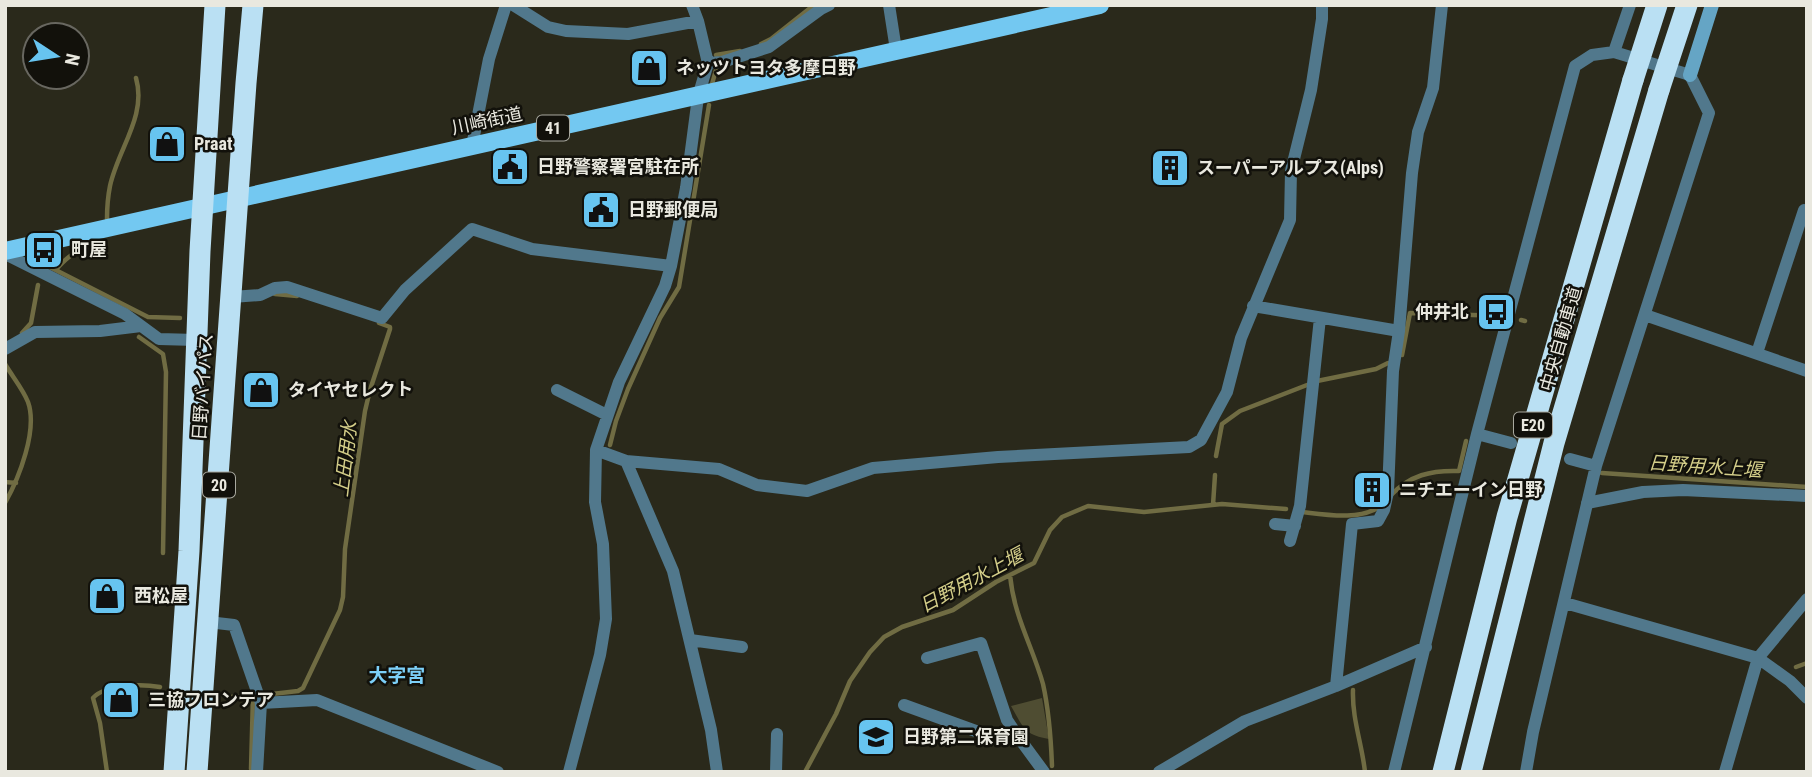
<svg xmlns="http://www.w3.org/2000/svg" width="1812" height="777" font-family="'Roboto Condensed','Noto Sans JP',sans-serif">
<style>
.green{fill:#4f4d32}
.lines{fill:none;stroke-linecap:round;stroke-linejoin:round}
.stream{stroke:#706c43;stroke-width:4.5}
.street{stroke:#51788c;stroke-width:12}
.secondary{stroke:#65a5c5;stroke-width:14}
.primary{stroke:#73c8f1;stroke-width:18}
.highway{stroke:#bae0f3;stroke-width:21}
.highway-bridge{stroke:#bae0f3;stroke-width:21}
.labels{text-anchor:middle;stroke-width:5;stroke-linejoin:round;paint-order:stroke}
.shield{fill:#12110b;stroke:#a8a89f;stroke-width:2}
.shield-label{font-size:16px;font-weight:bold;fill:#e9e8df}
.poi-label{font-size:18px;font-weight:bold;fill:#e9e8df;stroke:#12110b;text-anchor:start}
.street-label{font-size:18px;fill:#e9e8df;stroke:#12110b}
.water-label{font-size:19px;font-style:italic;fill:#d4ce89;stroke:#12110b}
.neighbourhood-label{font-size:19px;font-weight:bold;fill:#7cd0f9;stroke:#12110b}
</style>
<rect width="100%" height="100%" fill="#2a291b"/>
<path class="green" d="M1042 698 1049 739C1024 735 1023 727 1011 706Z"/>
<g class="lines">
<path class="stream" d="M761 44 771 39 814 5
M716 55 740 51
M712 84 716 70
M107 219C107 208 108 196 110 186 118 149 147 116 136 78
M34 259 148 317 180 318
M56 270C66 256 78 253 85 241
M275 294 297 296
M1521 320 1525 321
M22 333 31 323 38 285
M139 337 163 354 166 372 163 553
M1402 355 1410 313 1504 316
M5 364C12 376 23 389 28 402 38 430 19 478 5 503
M1317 381 1376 369 1388 363
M610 445 616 421 628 389 660 318 679 287 709 105
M1216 456 1222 424 1240 411 1307 385
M1602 473 1807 487
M5 482 16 483
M1390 496C1410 475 1431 470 1459 471L1466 441
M1213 505 1215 475
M1302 512C1327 515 1362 521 1382 505
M1010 575C1014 617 1032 645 1043 684 1049 711 1051 739 1052 766
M1796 667 1807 663
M1353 690C1352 719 1362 744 1365 772
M272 694 298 691 303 688 340 610 343 597 345 549 365 411 370 390 390 329V327L379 323
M230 697 254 696
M251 769 253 696
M107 772 100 723 93 698C105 684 142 684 160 687
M805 772 836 714 850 681 870 652 884 637 902 627 953 610 996 582 1034 563 1050 530 1062 517 1088 506 1144 512 1222 504 1286 509"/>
<path class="street" d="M513 5 548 27 566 31 628 34 698 21
M889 5 896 50
M708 63 722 62 769 47 821 9 829 5
M472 146 489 59 506 5
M5 254 125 314 159 339 196 340
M232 297 260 295 275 288 287 287 382 318 405 290 472 229 532 249 671 266
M1253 306 1399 331
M1645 315 1807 371
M5 349 35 332 100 331 141 326
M1757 353 1804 210 1807 211
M557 390 607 415
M1477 434 1511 443
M596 450 626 461 719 469 757 485 807 491 873 468 998 457 1189 447 1201 440 1227 392 1241 338 1290 220 1291 171 1311 90 1322 19V5
M1570 459 1596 466
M626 461 673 571 711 730 717 772
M1587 503 1643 492 1683 490 1807 496
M1275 524 1295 526
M1290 541 1300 506 1320 318
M1565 603 1758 658 1807 599
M208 622 234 625 261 703 257 772
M690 640 742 647
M927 658 981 643 1007 720 1019 738
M1336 686 1352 524 1378 521 1384 510 1388 492 1393 371 1399 331 1412 173 1418 132 1433 88 1442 5
M261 703 317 700 498 772
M904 705 984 734 1019 738 1044 772
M569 772 600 655 606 619 603 544 595 502 596 450 619 382 665 286 671 266 686 188 698 97 708 63 698 21 692 5
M776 772 777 734
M1159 772 1245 721 1336 686 1426 647
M1394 772 1477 434 1575 66 1592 55 1614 52 1630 5
M1526 772 1533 732 1596 466 1709 113 1690 75 1614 52
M1725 772 1758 658 1790 681 1807 698"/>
<path class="secondary" d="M1690 75 1712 5"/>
<path class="primary" d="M5 251 1100 5"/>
<path class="highway" d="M174 772 189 551 200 251 215 5
M197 772 246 83 253 5
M1443 772 1507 517 1633 80
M1471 772 1554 443 1659 90"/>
<path class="highway-bridge" d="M1633 80 1657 5
M1659 90 1687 5"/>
</g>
<defs>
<symbol id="shop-square" viewBox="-11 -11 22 22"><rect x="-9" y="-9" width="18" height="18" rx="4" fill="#67c4f0" stroke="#12110b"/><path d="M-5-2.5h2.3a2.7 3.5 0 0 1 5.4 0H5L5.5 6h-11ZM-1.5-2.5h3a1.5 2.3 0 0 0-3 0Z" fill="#111"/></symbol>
<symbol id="civic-square" viewBox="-11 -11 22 22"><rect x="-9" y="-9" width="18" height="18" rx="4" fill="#67c4f0" stroke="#12110b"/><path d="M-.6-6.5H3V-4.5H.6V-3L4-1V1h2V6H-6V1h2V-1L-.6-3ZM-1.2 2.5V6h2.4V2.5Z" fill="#111"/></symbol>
<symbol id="building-square" viewBox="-11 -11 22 22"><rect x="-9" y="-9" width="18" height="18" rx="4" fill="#67c4f0" stroke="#12110b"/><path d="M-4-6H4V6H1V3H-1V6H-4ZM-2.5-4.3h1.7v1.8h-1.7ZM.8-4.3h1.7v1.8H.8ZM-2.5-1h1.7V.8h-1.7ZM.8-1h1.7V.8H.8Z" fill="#111"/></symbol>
<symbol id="bus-square" viewBox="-11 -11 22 22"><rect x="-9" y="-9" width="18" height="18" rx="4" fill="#67c4f0" stroke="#12110b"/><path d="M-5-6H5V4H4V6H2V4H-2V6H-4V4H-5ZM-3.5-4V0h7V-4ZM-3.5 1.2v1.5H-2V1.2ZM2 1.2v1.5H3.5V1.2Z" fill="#111"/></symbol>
<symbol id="school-square" viewBox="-11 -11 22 22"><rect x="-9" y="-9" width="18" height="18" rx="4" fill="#67c4f0" stroke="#12110b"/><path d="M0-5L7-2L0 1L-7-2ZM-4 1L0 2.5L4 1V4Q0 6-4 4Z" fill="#111"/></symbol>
</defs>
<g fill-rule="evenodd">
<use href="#shop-square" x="627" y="46" width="44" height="44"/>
<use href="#shop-square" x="145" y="122" width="44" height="44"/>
<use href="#civic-square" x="488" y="145" width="44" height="44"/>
<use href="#building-square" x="1148" y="146" width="44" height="44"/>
<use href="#civic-square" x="579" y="188" width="44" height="44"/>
<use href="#bus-square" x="22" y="228" width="44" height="44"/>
<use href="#bus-square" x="1474" y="290" width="44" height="44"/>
<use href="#shop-square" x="239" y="368" width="44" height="44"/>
<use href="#building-square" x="1350" y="468" width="44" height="44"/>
<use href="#shop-square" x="85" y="574" width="44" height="44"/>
<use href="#shop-square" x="99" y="678" width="44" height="44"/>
<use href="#school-square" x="854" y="715" width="44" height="44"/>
</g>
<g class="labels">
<g class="shield">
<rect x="537" y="115.5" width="32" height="25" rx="5"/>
<rect x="1514" y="412.5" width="38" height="25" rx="5"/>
<rect x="203" y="472.5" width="32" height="25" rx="5"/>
</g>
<g class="shield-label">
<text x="553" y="134">41</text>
<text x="1533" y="431">E20</text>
<text x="219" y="491">20</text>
</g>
<g class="poi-label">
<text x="676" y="74">ネッツトヨタ多摩日野</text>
<text x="194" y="150">Praat</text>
<text x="537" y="173">日野警察署宮駐在所</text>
<text x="1197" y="174">スーパーアルプス(Alps)</text>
<text x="628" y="216">日野郵便局</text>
<text x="71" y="256">町屋</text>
<text x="1469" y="318" text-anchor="end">仲井北</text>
<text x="288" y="396">タイヤセレクト</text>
<text x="1399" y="496">ニチエーイン日野</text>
<text x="134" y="602">西松屋</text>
<text x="148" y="706">三協フロンテア</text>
<text x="903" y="743">日野第二保育園</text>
</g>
<g class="street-label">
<text transform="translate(487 121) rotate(-12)" y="6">川崎街道</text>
<text transform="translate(1561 339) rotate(-74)" y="6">中央自動車道</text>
<text transform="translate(203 387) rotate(-86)" y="6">日野バイパス</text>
</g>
<g class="water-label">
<text transform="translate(345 459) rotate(-83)" y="7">上田用水</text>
<text transform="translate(1705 466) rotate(4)" y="7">日野用水上堰</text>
<text transform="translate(971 580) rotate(-28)" y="7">日野用水上堰</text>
</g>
<g class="neighbourhood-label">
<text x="397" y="682">大字宮</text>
</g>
</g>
<rect width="1812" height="777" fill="none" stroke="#e9e8df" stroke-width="14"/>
<g transform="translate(56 56) rotate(102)"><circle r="33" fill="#12110b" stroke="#686760" stroke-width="2"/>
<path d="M0-5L12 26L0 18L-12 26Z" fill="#67c4f0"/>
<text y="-10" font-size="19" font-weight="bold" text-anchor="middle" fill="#e9e8df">N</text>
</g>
</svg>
